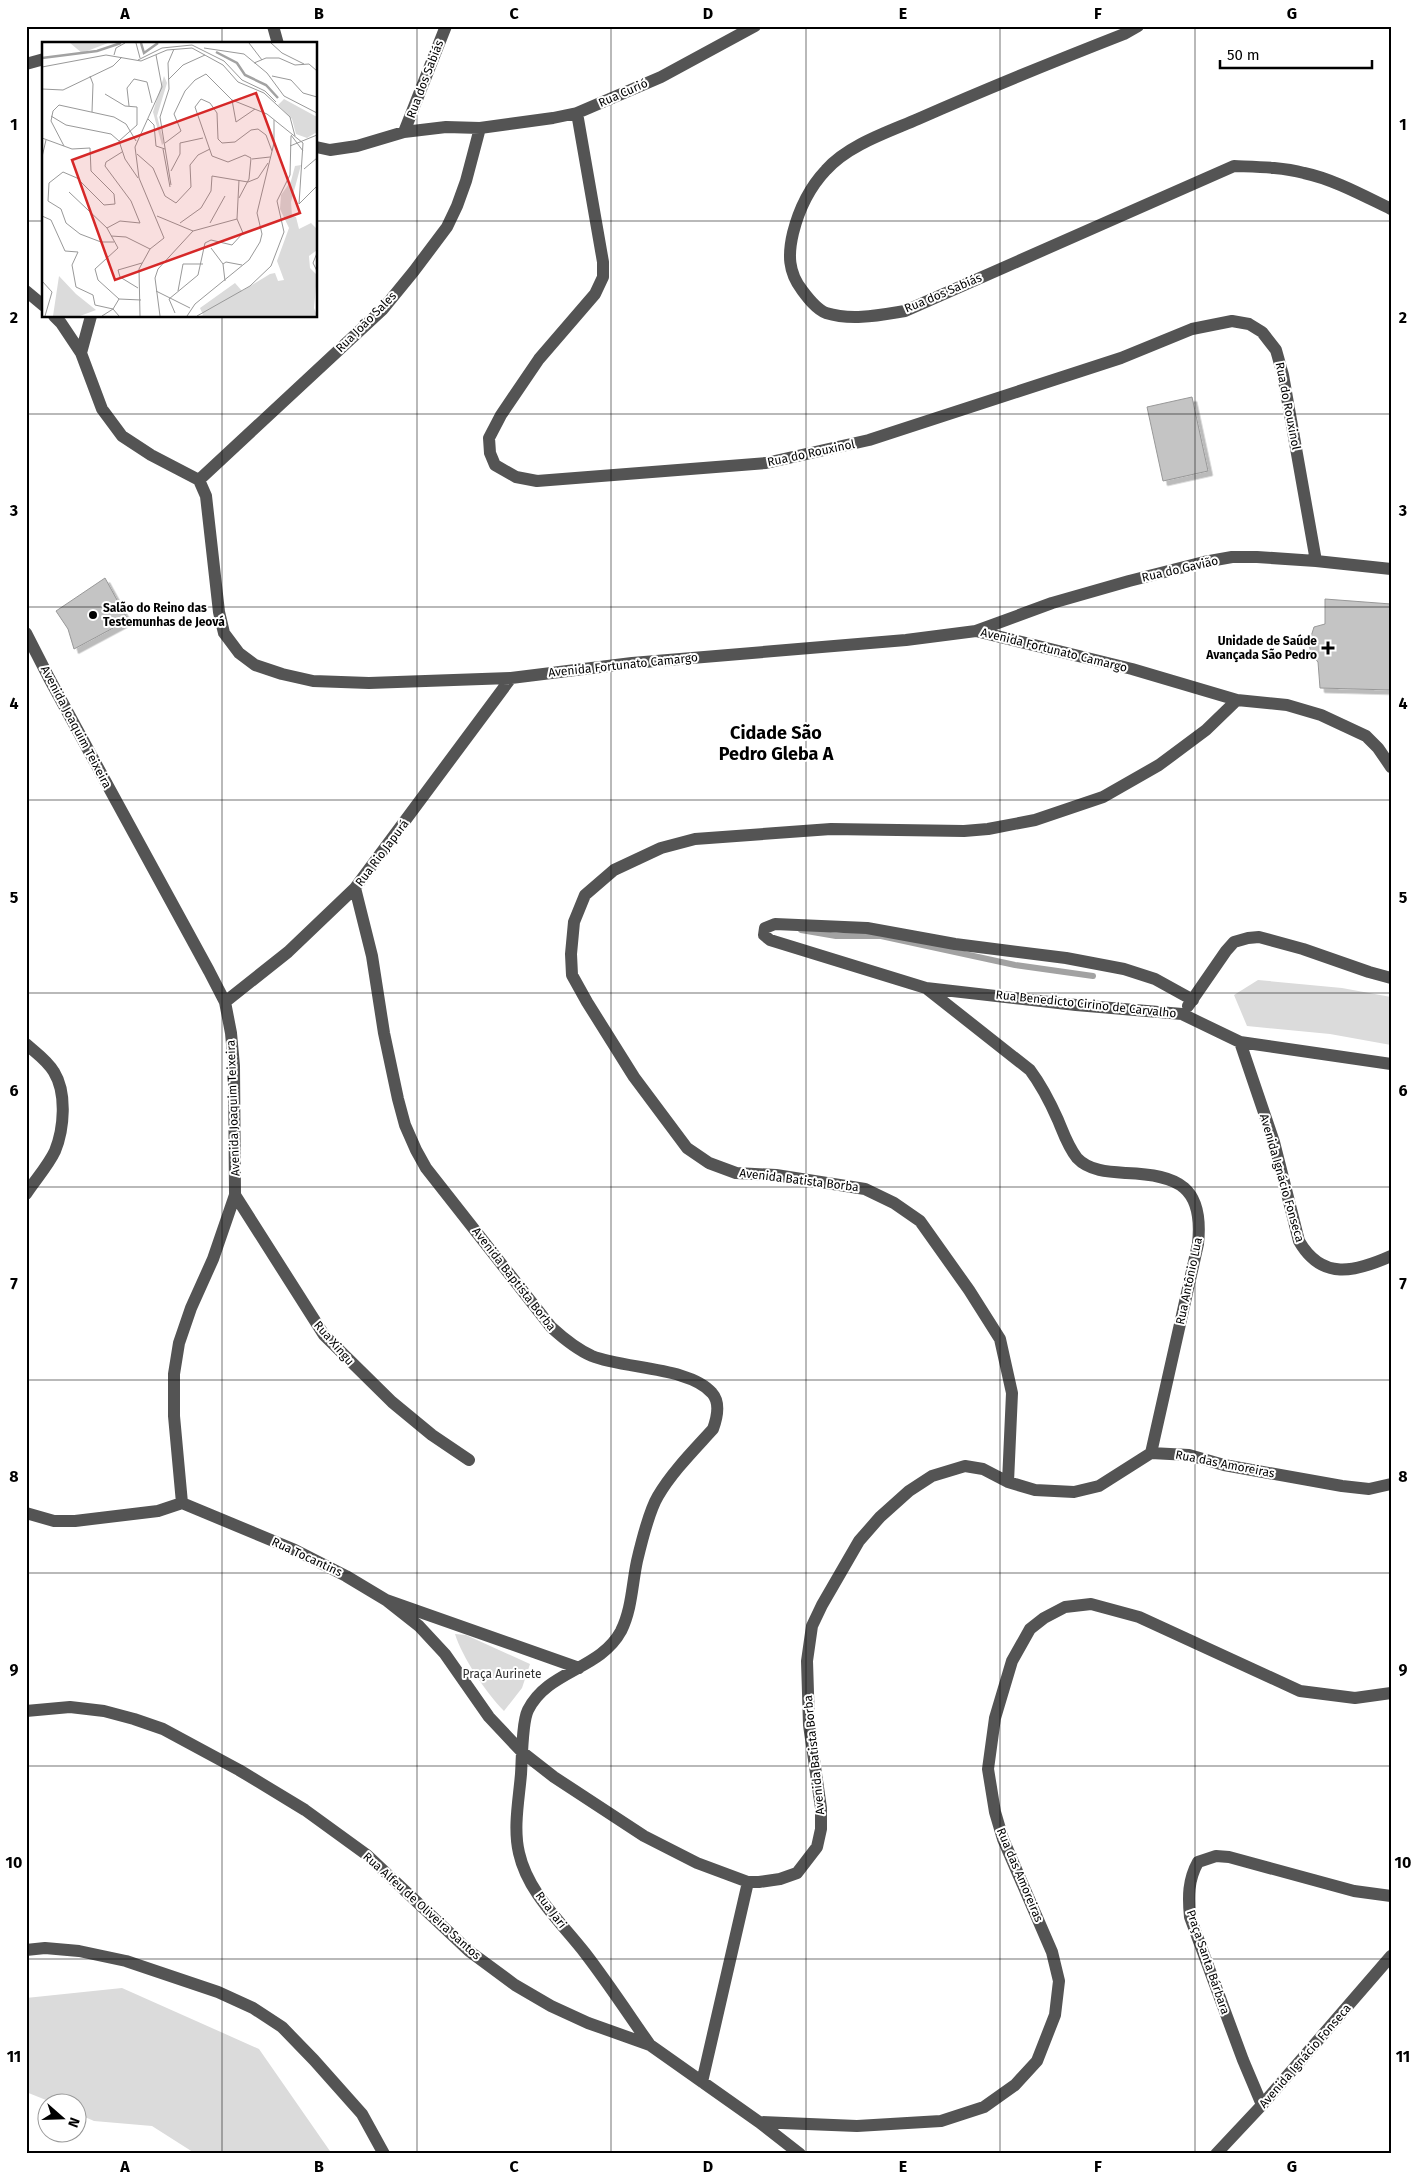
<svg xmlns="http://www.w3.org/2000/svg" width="1417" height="2180" font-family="'Fira Sans',sans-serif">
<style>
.green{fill:#dbdbdb}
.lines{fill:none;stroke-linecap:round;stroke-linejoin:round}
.stream{stroke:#a2a2a2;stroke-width:6}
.building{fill:#c4c4c4;stroke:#989898;filter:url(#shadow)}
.minor{stroke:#545454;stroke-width:12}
.grid{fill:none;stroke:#000;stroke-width:1;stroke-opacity:0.55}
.poi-dot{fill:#000;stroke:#fff;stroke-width:2}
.labels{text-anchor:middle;stroke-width:4;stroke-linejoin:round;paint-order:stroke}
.street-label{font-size:12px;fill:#000;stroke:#fff}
.poi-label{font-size:12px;font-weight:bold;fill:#000;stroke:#fff;text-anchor:start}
.park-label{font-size:12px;fill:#323232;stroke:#fff}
.district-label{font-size:18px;font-weight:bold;fill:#000;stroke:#fff}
.inset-river{fill:none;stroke:#a2a2a2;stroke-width:2.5}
.inset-road{fill:none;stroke:#999;stroke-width:1}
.view{fill:#d62828;fill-opacity:0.15;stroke:#d62828;stroke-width:2.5}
.inset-edge{fill:none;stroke:#000;stroke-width:2.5}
.neatline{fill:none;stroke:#000;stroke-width:2}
.grid-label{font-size:16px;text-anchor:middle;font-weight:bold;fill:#000}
</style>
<defs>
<filter id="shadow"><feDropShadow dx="4.5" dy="4.5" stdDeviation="0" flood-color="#0004"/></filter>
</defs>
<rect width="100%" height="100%" fill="#fff"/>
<path class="green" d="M1258 980 1342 988 1391 997V1045L1330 1034 1247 1026 1234 995Z
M455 1634 466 1635 530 1664 522 1688 504 1711C487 1694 462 1657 455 1634Z
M122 1988 259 2049 332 2154H196L152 2126 94 2121 78 2114V2102H51L26 2092V1998Z"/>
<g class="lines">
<path class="stream" d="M801 930 836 936H881L1015 965 1093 976"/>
</g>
<path class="building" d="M1192 397 1208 471 1163 481 1147 407Z
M105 578 128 620 74 649 68 629 56 611Z
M1325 599 1391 604V690L1320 688 1318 662 1311 654 1309 643 1314 627 1325 624Z"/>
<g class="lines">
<path class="minor" d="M273 26 278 44
M1138 26 1124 34C1055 61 986 89 918 119 888 132 848 145 826 170 809 188 799 209 793 233 788 254 788 272 802 290 808 298 816 309 826 313 852 321 880 315 905 311L1234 166C1258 167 1281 167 1304 173 1333 179 1364 196 1391 209
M26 64 44 59
M577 113 603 262V277L595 294 539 359 501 415 489 438 490 453 495 465 516 477 537 481 766 463 869 440 1121 358 1192 329 1232 321 1249 324 1262 332 1276 350 1283 375 1316 561
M404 132 446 26
M316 147 330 150 357 146 404 132 446 127 480 128 553 118 577 113 661 77 755 26
M26 291 44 306
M54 316 61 323 81 353 102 409 122 436 151 455 199 480 206 496 219 612 224 633 239 653 255 665 282 674 313 681 369 683 511 678 632 663 906 640 976 631 1132 669 1237 700 1287 705 1321 715 1366 736 1378 748 1391 767
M81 353 91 316
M199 480 383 309 414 271 447 227 457 206 466 181 480 128
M976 631 1052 603 1129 581 1204 562 1232 557H1257L1316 561 1391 569
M26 633 49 678 209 971 225 1002 231 1033 234 1066 235 1195 213 1259 191 1308 179 1343 174 1374V1416L182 1503
M355 888 372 956 384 1033 398 1099 405 1125 416 1150 426 1168 551 1327C563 1338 576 1349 592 1356 624 1369 690 1367 712 1393 721 1403 717 1418 713 1429 694 1450 672 1472 658 1496 649 1511 641 1544 637 1561 632 1584 632 1609 621 1631 600 1670 548 1670 528 1710 522 1722 522 1759 521 1774 519 1799 513 1828 519 1853 528 1893 561 1922 585 1953 608 1983 629 2015 650 2045
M926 988 1030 1070C1042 1086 1050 1102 1058 1120 1063 1132 1068 1147 1077 1158 1089 1171 1109 1172 1126 1173 1179 1175 1204 1187 1198 1244L1151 1453
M1193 1000 1155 979 1124 969 1066 958 955 944 867 928 775 924 765 928 764 935 770 940 926 988 1076 1005 1182 1014 1240 1042 1391 1064
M225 1002 288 952 355 888 511 678
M1188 1006 1226 951 1234 942 1248 938 1259 937 1303 949 1369 972 1391 978
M1240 1042 1274 1142 1299 1241C1322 1281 1355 1272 1391 1256
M26 1044C36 1053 47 1060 54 1072 67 1093 64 1129 55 1151 48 1166 35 1180 26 1194
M235 1195 324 1335 392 1402 432 1435 469 1460
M1008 1482 1012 1393 1000 1339 969 1290 920 1221 894 1203 865 1189 776 1175 736 1173 709 1163 687 1148 634 1077 587 1002 572 975 571 954 574 922 585 895 614 870 661 848 695 839 831 829 964 831 988 829 1035 820 1103 797 1159 765 1206 730 1237 700
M26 1513 54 1521H75L158 1511 182 1503 295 1550 346 1576 386 1600 579 1668
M386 1600 419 1626 445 1654 489 1717 522 1752 554 1777 644 1836 697 1863 748 1882H759L780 1879 797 1873 817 1847 821 1829V1808L809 1725 807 1661 812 1626 822 1605 859 1541 880 1517 909 1491 932 1476 965 1466 983 1469 1008 1482 1035 1490 1074 1492 1099 1486 1151 1453 1189 1455 1224 1465 1342 1486 1369 1489 1391 1484
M26 1711 70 1707 104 1711 134 1719 163 1729 239 1770 305 1810 367 1855 469 1951 515 1985 551 2006 588 2023 650 2045 759 2122 800 2154
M26 1950 45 1948 79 1951 126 1961 218 1992 253 2008 282 2027 314 2060 362 2114 384 2154
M702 2082 748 1882
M1262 2105 1243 2060 1190 1917C1188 1897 1188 1880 1198 1862L1216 1856 1229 1857 1354 1891 1391 1896
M759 2122 857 2126 941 2121 984 2107 1015 2085 1037 2061 1055 2015 1059 1981 1052 1952 1003 1839 995 1812 988 1769 995 1718 1012 1661 1030 1629 1044 1618 1065 1607 1091 1604 1139 1617 1300 1691 1355 1698 1391 1693
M1216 2154 1262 2105 1391 1956"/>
</g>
<path class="grid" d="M222 26V44M417 26V2154M611 26V2154M806 26V2154M1000 26V2154M1195 26V2154M26 221H44M316 221H1391M222 316V2154M26 414H1391M26 607H1391M26 800H1391M26 993H1391M26 1187H1391M26 1380H1391M26 1573H1391M26 1766H1391M26 1959H1391"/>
<g class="poi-dot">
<circle cx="93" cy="615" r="5"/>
<path d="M1325.5 640.5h5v5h5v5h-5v5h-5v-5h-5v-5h5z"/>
</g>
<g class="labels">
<g class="street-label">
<text transform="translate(425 79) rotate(-69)" y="4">Rua dos Sabiás</text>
<text transform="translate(623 93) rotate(-24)" y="4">Rua Curió</text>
<text transform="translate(943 293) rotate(-23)" y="4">Rua dos Sabiás</text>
<text transform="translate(366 322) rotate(-45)" y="4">Rua João Sales</text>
<text transform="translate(1288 406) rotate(79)" y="4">Rua do Rouxinol</text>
<text transform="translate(811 453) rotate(-12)" y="4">Rua do Rouxinol</text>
<text transform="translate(1180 569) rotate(-13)" y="4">Rua do Gavião</text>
<text transform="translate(1054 650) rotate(14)" y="4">Avenida Fortunato Camargo</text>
<text transform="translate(623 665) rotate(-6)" y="4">Avenida Fortunato Camargo</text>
<text transform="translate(76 727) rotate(62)" y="4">Avenida Joaquim Teixeira</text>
<text transform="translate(382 853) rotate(-53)" y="4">Rua Rio Japurá</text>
<text transform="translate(1086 1004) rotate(6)" y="4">Rua Benedicto Cirino de Carvalho</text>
<text transform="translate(233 1108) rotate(-92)" y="4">Avenida Joaquim Teixeira</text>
<text transform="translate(1282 1178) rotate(74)" y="4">Avenida Ignácio Fonseca</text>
<text transform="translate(799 1180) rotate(7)" y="4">Avenida Batista Borba</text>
<text transform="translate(514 1279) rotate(52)" y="4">Avenida Baptista Borba</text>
<text transform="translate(1189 1281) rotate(-78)" y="4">Rua Antônio Lua</text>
<text transform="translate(334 1343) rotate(49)" y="4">Rua Xingu</text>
<text transform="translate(1225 1464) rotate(11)" y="4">Rua das Amoreiras</text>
<text transform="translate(307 1557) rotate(25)" y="4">Rua Tocantins</text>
<text transform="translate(814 1755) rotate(-96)" y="4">Avenida Batista Borba</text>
<text transform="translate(1020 1875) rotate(67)" y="4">Rua das Amoreiras</text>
<text transform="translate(422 1906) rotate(42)" y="4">Rua Alfeu de Oliveira Santos</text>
<text transform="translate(551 1910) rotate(53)" y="4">Rua Jari</text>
<text transform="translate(1208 1962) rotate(71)" y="4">Praça Santa Bárbara</text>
<text transform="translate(1305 2056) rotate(-49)" y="4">Avenida Ignácio Fonseca</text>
</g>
<g class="poi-label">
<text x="103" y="612">Salão do Reino das<tspan x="103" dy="14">Testemunhas de Jeová</tspan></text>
<text x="1317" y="645" text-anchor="end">Unidade de Saúde<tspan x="1317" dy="14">Avançada São Pedro</tspan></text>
</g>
<g class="park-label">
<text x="502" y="1678">Praça Aurinete</text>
</g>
<g class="district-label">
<text x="776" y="739">Cidade São<tspan x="776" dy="21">Pedro Gleba A</tspan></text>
</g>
</g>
<g transform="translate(42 42)">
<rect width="275" height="275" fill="#fff"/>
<path d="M28 1H66L40 11ZM122 34 125 41 115 74 122 101 120 103 111 70ZM242 57 275 75V90L265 96 254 92 250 77 236 63ZM259 123 249 160 250 174 254 175 257 187 269 181 275 187V208L267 214 268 226 275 233 272 266 275 274H158L161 273 158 266 193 241 200 249 228 232 233 231 236 239 242 238 235 219 247 186 238 167 239 153 249 139 253 124ZM17 234 34 252 54 268 38 274H11Z" fill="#dbdbdb"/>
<path class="inset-river" d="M99 1 102 11 116 1M174 10 195 21 203 33 224 43 236 56M0 16 55 9 79 1"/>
<path class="inset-road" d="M94 1 98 16M207 1 220 18M229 1 240 11 262 22M162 6 202 12 225 31 242 54 275 71M72 13 74 6 83 1M96 18 120 6 150 3 182 19 200 38 223 49 234 60M212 21 224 16H237L253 23 267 22 275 29M0 25 64 13 99 19 125 8 150 6 181 23 196 40 222 51 248 75 253 94M48 34 51 42 50 70M230 34 249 38 261 51 275 55M126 38 141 23 163 13M85 46 92 37 105 40 110 61M85 46 87 64M0 47 21 48 71 24 80 15M63 52 83 64 95 65V83L77 99M190 58 194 80 213 67M9 74 24 83 69 92 77 99 83 117 96 136M106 77 112 83 114 104 123 107M249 93 261 109M0 96 30 107 48 106 49 129 72 152 73 162 62 163 35 136 21 130 7 141 6 159 19 167 24 181 38 192 59 200H72M123 101 139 89 132 72 143 49 153 38 164 32 190 58 225 72 261 101M261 101 257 162 275 144M22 104 9 79 11 69 17 63 72 75 84 82 94 99M248 104 275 93M121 107 128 145M95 112 111 126 123 154 134 161 149 145 148 123 156 113 168 107M0 115 4 98M210 117 228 115M262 127 275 116M129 129 138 112V101L161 96M129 143 118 75 127 47 126 21 132 7M27 150 65 186 76 206 53 227 56 238 77 257 71 267 60 274M197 156 207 137 209 116 203 113 186 120 170 114 153 65 159 57 168 61 175 71 176 97 180 101 193 100 209 88 216 87 224 93 230 109M0 174 9 178 23 209 36 210 30 223 34 245 51 253 53 263 71 267 77 274M115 174 151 189M138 181 159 166 169 149 170 134 206 140 216 136 226 121M168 181 183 154M65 186 78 179 98 181 89 159 63 124 64 120 80 110M69 194 84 195 108 207M169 206 181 222M275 211 271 221 275 229M0 239 10 250 3 274M183 239 181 222 184 220 200 223M96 246 78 235 76 228 100 221M114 249 148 266M136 249 141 222H161M77 257 99 258M133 271 127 257 156 233 163 201 169 198 190 203 201 191 195 177 197 138M98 274 97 227 108 207 122 196 97 136 93 105 120 45 114 13M118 274 113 236 116 227 151 189 195 177M145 274 153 262 207 218 218 200 220 192 215 171 232 101V78M155 274 208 244 229 224 242 190 235 159 248 133 249 94"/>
<path class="view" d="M214 51 258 171 73 238 30 118Z"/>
<rect width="275" height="275" class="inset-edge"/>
</g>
<rect width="1417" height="2180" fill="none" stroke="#ffffff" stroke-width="55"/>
<g transform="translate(62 2118) rotate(110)"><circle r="24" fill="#ffffff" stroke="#999999"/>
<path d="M0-4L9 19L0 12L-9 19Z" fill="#000000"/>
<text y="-8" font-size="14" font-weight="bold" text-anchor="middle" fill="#000000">N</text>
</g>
<path d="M1220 60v8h152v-8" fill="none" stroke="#000000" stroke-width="2.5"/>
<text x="1227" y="60" font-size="15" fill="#000000" stroke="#ffffff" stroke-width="4" paint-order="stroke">50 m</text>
<rect x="28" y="28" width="1362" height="2124" class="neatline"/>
<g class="grid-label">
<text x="125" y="19">A</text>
<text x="319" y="19">B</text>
<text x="514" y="19">C</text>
<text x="708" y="19">D</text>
<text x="903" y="19">E</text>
<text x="1098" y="19">F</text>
<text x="1292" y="19">G</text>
<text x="14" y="130">1</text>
<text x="1403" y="130">1</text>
<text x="14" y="323">2</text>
<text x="1403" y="323">2</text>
<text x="14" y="516">3</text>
<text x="1403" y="516">3</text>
<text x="14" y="709">4</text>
<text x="1403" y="709">4</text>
<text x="14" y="903">5</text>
<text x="1403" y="903">5</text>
<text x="14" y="1096">6</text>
<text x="1403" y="1096">6</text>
<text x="14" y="1289">7</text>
<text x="1403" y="1289">7</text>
<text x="14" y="1482">8</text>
<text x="1403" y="1482">8</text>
<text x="14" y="1675">9</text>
<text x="1403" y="1675">9</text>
<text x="14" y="1868">10</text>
<text x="1403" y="1868">10</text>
<text x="14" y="2062">11</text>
<text x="1403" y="2062">11</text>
<text x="125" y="2172">A</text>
<text x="319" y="2172">B</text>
<text x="514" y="2172">C</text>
<text x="708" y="2172">D</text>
<text x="903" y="2172">E</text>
<text x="1098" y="2172">F</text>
<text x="1292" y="2172">G</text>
</g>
</svg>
